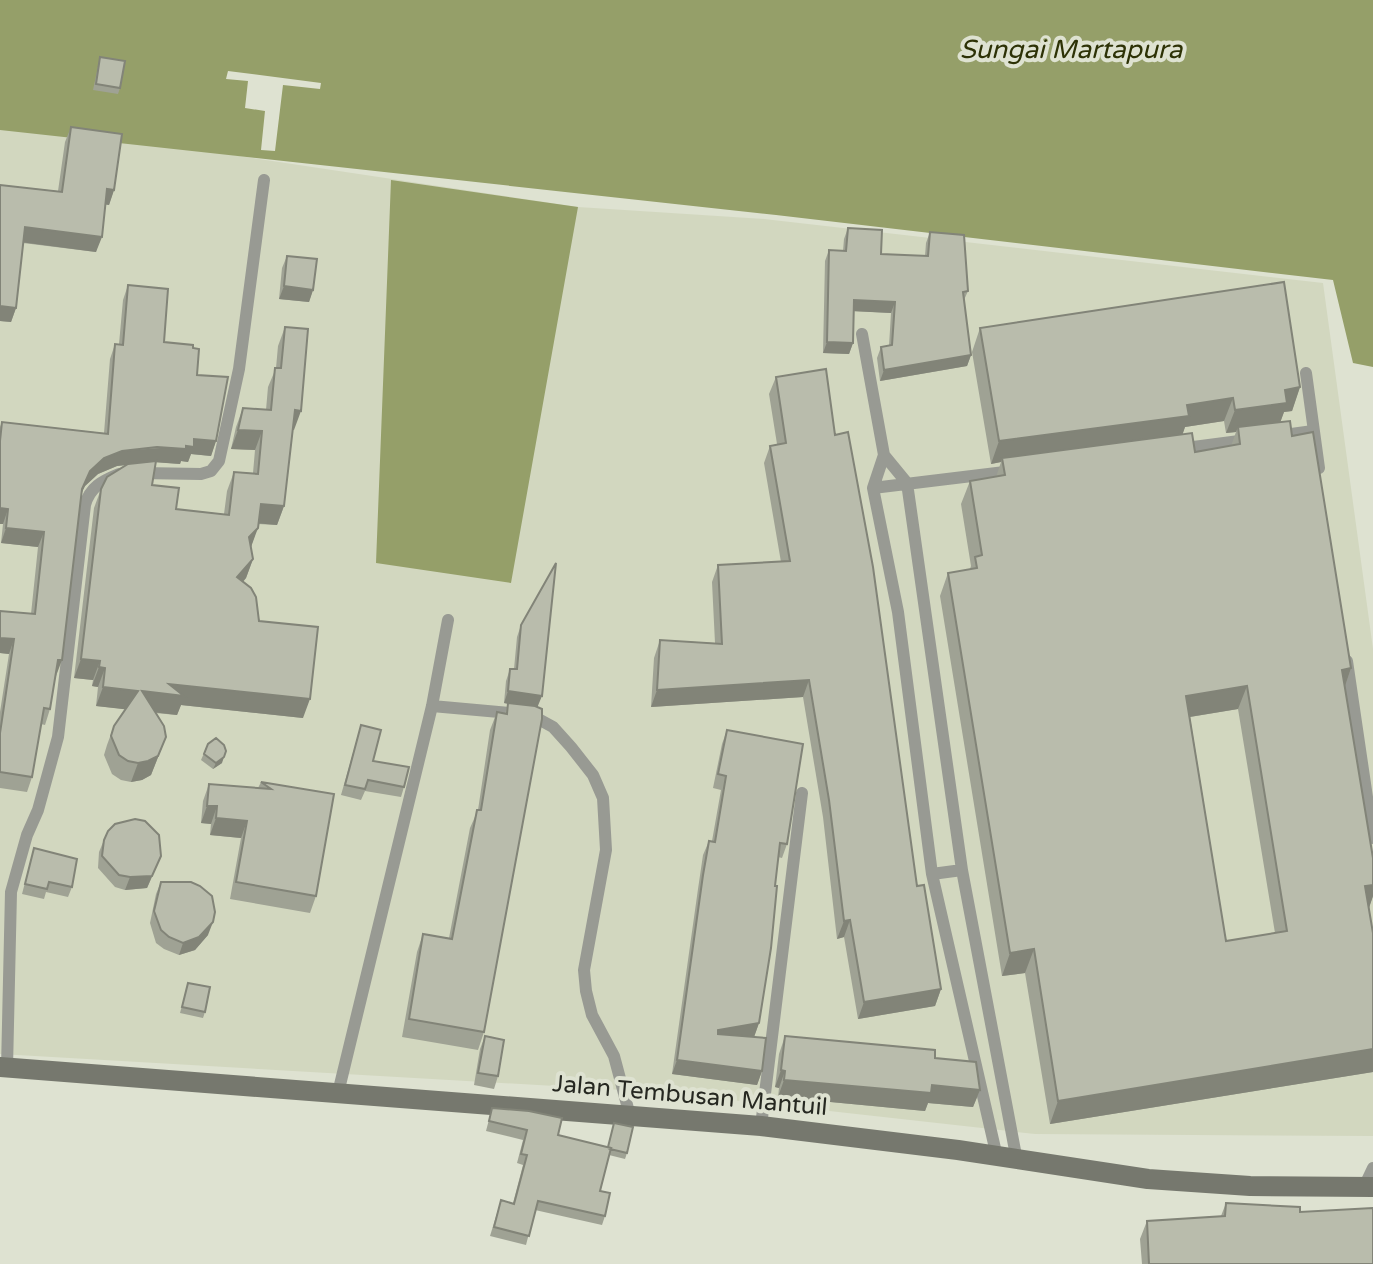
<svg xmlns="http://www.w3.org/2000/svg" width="1373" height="1264" font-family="'Varela Round',sans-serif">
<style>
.built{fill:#d2d7bf}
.water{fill:#959f69}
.pier{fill:#dee2d1}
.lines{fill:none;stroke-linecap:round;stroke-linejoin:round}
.lane{stroke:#989a93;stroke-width:12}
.secondary{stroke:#76786e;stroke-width:20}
.wall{fill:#9fa294;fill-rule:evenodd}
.shaded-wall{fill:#828478}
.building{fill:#b9bcac;stroke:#828478;stroke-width:2;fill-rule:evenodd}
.labels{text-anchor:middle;stroke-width:8;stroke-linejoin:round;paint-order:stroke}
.street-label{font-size:24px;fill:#262821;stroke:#dee2d1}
.water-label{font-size:26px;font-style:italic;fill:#2d3206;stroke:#dee2d1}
</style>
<rect width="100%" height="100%" fill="#dee2d1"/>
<path class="built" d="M0 120 578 207 764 219 1323 283 1373 649V1136L1035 1134 658 1092 0 1054Z"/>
<path class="water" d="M0 0H1373V367L1353 363 1333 280 776 215 0 130Z
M391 180 578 207 511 583 376 563Z"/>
<path class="pier" d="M228 71 321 83 320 89 283 85 275 151 261 150 265 111 245 108 248 81 226 79Z"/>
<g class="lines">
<path class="lane" d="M862 334 884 455 873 488 898 612 932 874 997 1157
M1306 373 1319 468
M1277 436 1313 431
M1178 449 1247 440
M884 455 907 483 962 870 1017 1161
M141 473 201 474 211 471 219 461 239 369 264 180
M873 488 1013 471
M1347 661 1373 838
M432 706 531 715 553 727 571 747 593 775 603 798 606 850 584 970 586 991 592 1015 614 1056 630 1116
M932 874 962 870
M7 1068 11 892 27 835 38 810 58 737 85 505C90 487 102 481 119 474
M338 1093 432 706 448 620
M761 1126 802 793
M1364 1187 1373 1168"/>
<path class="secondary" d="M0 1067 761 1126 958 1150 1148 1179 1250 1186 1373 1187"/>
</g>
<path class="wall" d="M100 57 120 88 118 94 93 90Z
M71 127 114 190 109 205 105 204 96 252 23 243 16 308 11 322 0 321V185L58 191 65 142Z
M848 228 881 254 925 256 926 243 930 232 968 291 964 300 971 355 967 366 880 381 877 358 881 347 889 346 891 313 854 311 853 343 849 354 823 353 825 261 829 250 843 251 844 239Z
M287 256 313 290 309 302 279 299 282 268Z
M128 285 164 342 197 375 216 441 211 456 191 454 188 462 181 461 180 464 156 462 152 485 176 509 224 514 227 491 234 472 253 473 255 450 231 449 236 427 243 408 266 410 268 387 276 368 278 346 285 327 294 430H293L284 506 277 525 258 524 251 547 253 559 246 578 243 582 303 718 181 705 177 715 155 713 166 737 151 775 142 780 131 782 121 780 112 774 104 755 107 745 114 726 125 709 96 706 98 687 92 686 93 680 74 678 94 508 101 489 127 465 117 466 98 474 85 486 81 494 50 709 45 725 41 724 32 777 27 792 0 788V712L9 654 0 653 31 614 38 547 1 543 3 524H0V427L2 422 104 433 110 359 115 344H119L123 300Z
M980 328 1300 387 1292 411 1284 412 1280 422 1292 436 1351 668 1345 686 1373 896 1369 907 1373 933V1072L1050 1124 1025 973 1002 976 940 596 948 573 970 569 971 566 961 504 970 481 996 477 1001 462 991 464 972 352ZM1224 421 1226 433 1236 432 1231 446 1195 452 1182 435 1185 427ZM1238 709 1275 933 1226 941 1190 717Z
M776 377 835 435 917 886 941 989 935 1006 858 1019 844 937 837 939 823 817 803 697 651 707 654 658 660 640 715 643 712 582 718 565 781 562 764 463 770 446 777 444 769 394Z
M521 625 538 707 484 1032 478 1050 402 1037 417 952 423 934 449 938 470 828 478 810 490 730 497 712 505 713 508 704 504 703 506 681 510 669H514L517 637Z
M361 725 373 761 404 787 401 797 365 791 361 800 341 795Z
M727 730 787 844 782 858 778 857 759 1023 754 1037 762 1071 757 1085 672 1074 698 889 703 855 709 841H712L721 790 713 788 722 744Z
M208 744 222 763 213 769 201 760Z
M261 782 334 794 316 896 310 913 230 899 241 838 210 835 211 824 201 823 203 801 209 784 258 788Z
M104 840 161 856 147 888 125 890 115 887 98 868 99 852Z
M34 848 72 887 68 897 46 892 44 899 22 894Z
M161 882 208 935 195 950 179 955 164 949 156 943 150 923 156 894Z
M188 983 205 1012 203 1018 180 1013Z
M485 1036 498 1076 494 1089 474 1085 480 1049Z
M785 1036 935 1058 980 1090 973 1107 928 1103 925 1111 778 1097 779 1088 775 1087 779 1054Z
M492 1108 558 1135 608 1147 614 1123 627 1153 625 1159 609 1155 600 1191 605 1216 602 1225 535 1210 526 1245 490 1236 501 1200 513 1203 523 1165 517 1163 523 1140 486 1131Z
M1226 1203 1300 1212 1373 1264H1142L1140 1239 1147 1221 1221 1216Z"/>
<path class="shaded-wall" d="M107 189 114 190 109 205 102 204Z
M25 227 102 237 96 252 20 242Z
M284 286 313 290 309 302 279 299Z
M854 300 895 302 891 313 850 311Z
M0 306 16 308 11 322 0 321Z
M827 342 853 343 849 354 823 353Z
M971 355 967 366 880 381 884 370Z
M1300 387 1292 411 1284 412 1279 426 1238 427 1236 432 1226 433 1235 410 1285 390Z
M1233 398 1224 421 1185 427 1181 439 1002 458 1001 462 991 464 999 441 1187 405Z
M295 410 301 411 294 430 288 429Z
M238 430 262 431 255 450 231 449Z
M194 439 216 441 211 456 191 454 188 462 181 461 180 464 152 462 117 466 98 474 85 486 76 504 90 471 104 458 122 451 186 446Z
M261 504 284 506 277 525 254 523Z
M0 508 8 509 3 524H0Z
M6 528 44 532 38 547 1 543Z
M258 528 251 547 249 537Z
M253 559 246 578 230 596 237 577Z
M0 638 14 639 9 654 0 653Z
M81 659 100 661 93 680 74 678Z
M58 660H62L56 676Z
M99 667 105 668 98 687 92 686Z
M1351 668 1343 692 1342 670Z
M809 680 803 697 651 707 657 690Z
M169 684 310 699 303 718 181 705 177 715 135 710 142 691Z
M1247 686 1238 709 1177 719 1186 696Z
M103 687 138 691 131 710 96 706Z
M508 691 542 696 537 708 504 703Z
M166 737 151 775 142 780 131 782 138 763Z
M224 757 222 763 213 769 216 763Z
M207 806H217L211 824 201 823Z
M216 818 247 821 241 838 210 835Z
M161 856 147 888 125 890 130 877Z
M1373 885V896L1369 908 1365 886Z
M850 920 844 937 837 939 844 921Z
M213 922 208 935 195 950 179 955 183 943Z
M1034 949 1025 973 1002 976 1010 953Z
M941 989 935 1006 858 1019 864 1002Z
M759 1023 754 1037 713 1044 718 1030Z
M1373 1049V1072L1050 1124 1058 1101Z
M677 1060 762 1071 757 1085 672 1074Z
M781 1070 785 1071 779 1088 775 1087Z
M784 1080 932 1085 980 1090 973 1107 928 1103 925 1111 778 1097Z"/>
<path class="building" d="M100 57 125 61 120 88 96 84Z
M71 127 122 134 114 190 107 189 102 237 25 227 16 308 0 306V185L62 192Z
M848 228 882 230 881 254 928 256 930 232 964 235 968 291 963 292 971 355 884 370 881 347 892 345 895 302 854 300 853 343 827 342 829 250 846 251Z
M287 256 317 259 313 290 284 286Z
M1284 282 1300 387 1285 390 1287 403 1235 410 1233 398 1187 405 1189 416 999 441 980 328Z
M128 285 168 289 164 342 193 345V348L199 349 197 375 228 377 216 441 194 439V447L186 446V449L157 447 122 451 104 458 90 471 82 489 62 660H58L50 709 44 708 32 777 0 772V733L14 639 0 638V611L35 614 44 532 6 528 8 509 0 508V441L2 422 108 434 115 344 123 345Z
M285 327 308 329 301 411 295 410 284 506 261 504 258 528 249 537 253 559 237 577 251 588 256 597 259 621 318 627 310 699 169 684 184 696 142 691 164 726 166 737 158 756 148 761 138 763 128 761 119 755 111 736 114 726 138 691 103 687 105 668 99 667 100 661 81 659 101 489 107 477 128 464 156 461 152 485 179 488 176 509 229 515 234 472 258 474 262 431 238 430 243 408 271 410 275 368H281Z
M826 369 835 435 848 432 873 567 917 886 924 885 941 989 864 1002 850 920 844 921 829 800 809 680 657 690 660 640 722 644 718 565 790 561 770 446 786 443 776 377Z
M1290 421 1292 436 1313 432 1351 668 1342 670 1373 858V885L1365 886 1373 933V1049L1058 1101 1034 949 1010 953 948 573 977 568 975 557 982 555 970 481 1005 475 1002 458 1192 433 1195 452 1240 444 1238 427ZM1247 686 1287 931 1226 941 1186 696Z
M556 563 542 696 508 691 510 669H517L521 625Z
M508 703 535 706 542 709V719L484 1032 409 1019 423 934 452 939 477 810H481L497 712 507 714Z
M361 725 381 730 373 761 409 767 404 787 368 780 365 789 345 785Z
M727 730 803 744 787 844 780 843 775 886H777L771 948 759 1023 718 1030V1034L766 1038 762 1071 677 1060 703 875 709 841 715 842 726 776 718 774Z
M216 738 224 745 226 751 224 757 216 763 204 754 208 744Z
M261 782 334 794 316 896 236 882 247 821 216 818 217 806H207L209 784 271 789Z
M135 819 145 821 159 835 161 856 152 876 130 877 119 875 102 856 104 840 108 831 115 824Z
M34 848 77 859 72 887 49 882 47 889 25 884Z
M161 882H191L200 886 212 896 215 912 213 922 199 937 183 943 169 937 161 930 154 911Z
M188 983 210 987 205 1012 182 1007Z
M485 1036 504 1040 498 1076 478 1073Z
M785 1036 935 1050V1058L976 1062 980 1090 932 1085 931 1093 784 1080 785 1071 781 1070Z
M492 1108 529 1111 562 1118 558 1135 611 1148 600 1191 610 1193 605 1216 538 1201 529 1236 494 1227 501 1200 514 1204 527 1155 521 1154 527 1130 489 1121Z
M614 1123 633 1127 627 1153 610 1149 611 1148 608 1147Z
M1226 1203 1300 1207V1212L1373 1208V1264H1149L1147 1221 1225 1216Z"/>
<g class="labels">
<g class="street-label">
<text transform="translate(690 1095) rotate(5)" y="8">Jalan Tembusan Mantuil</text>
</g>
<g class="water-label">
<text x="1071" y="58">Sungai Martapura</text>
</g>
</g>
</svg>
